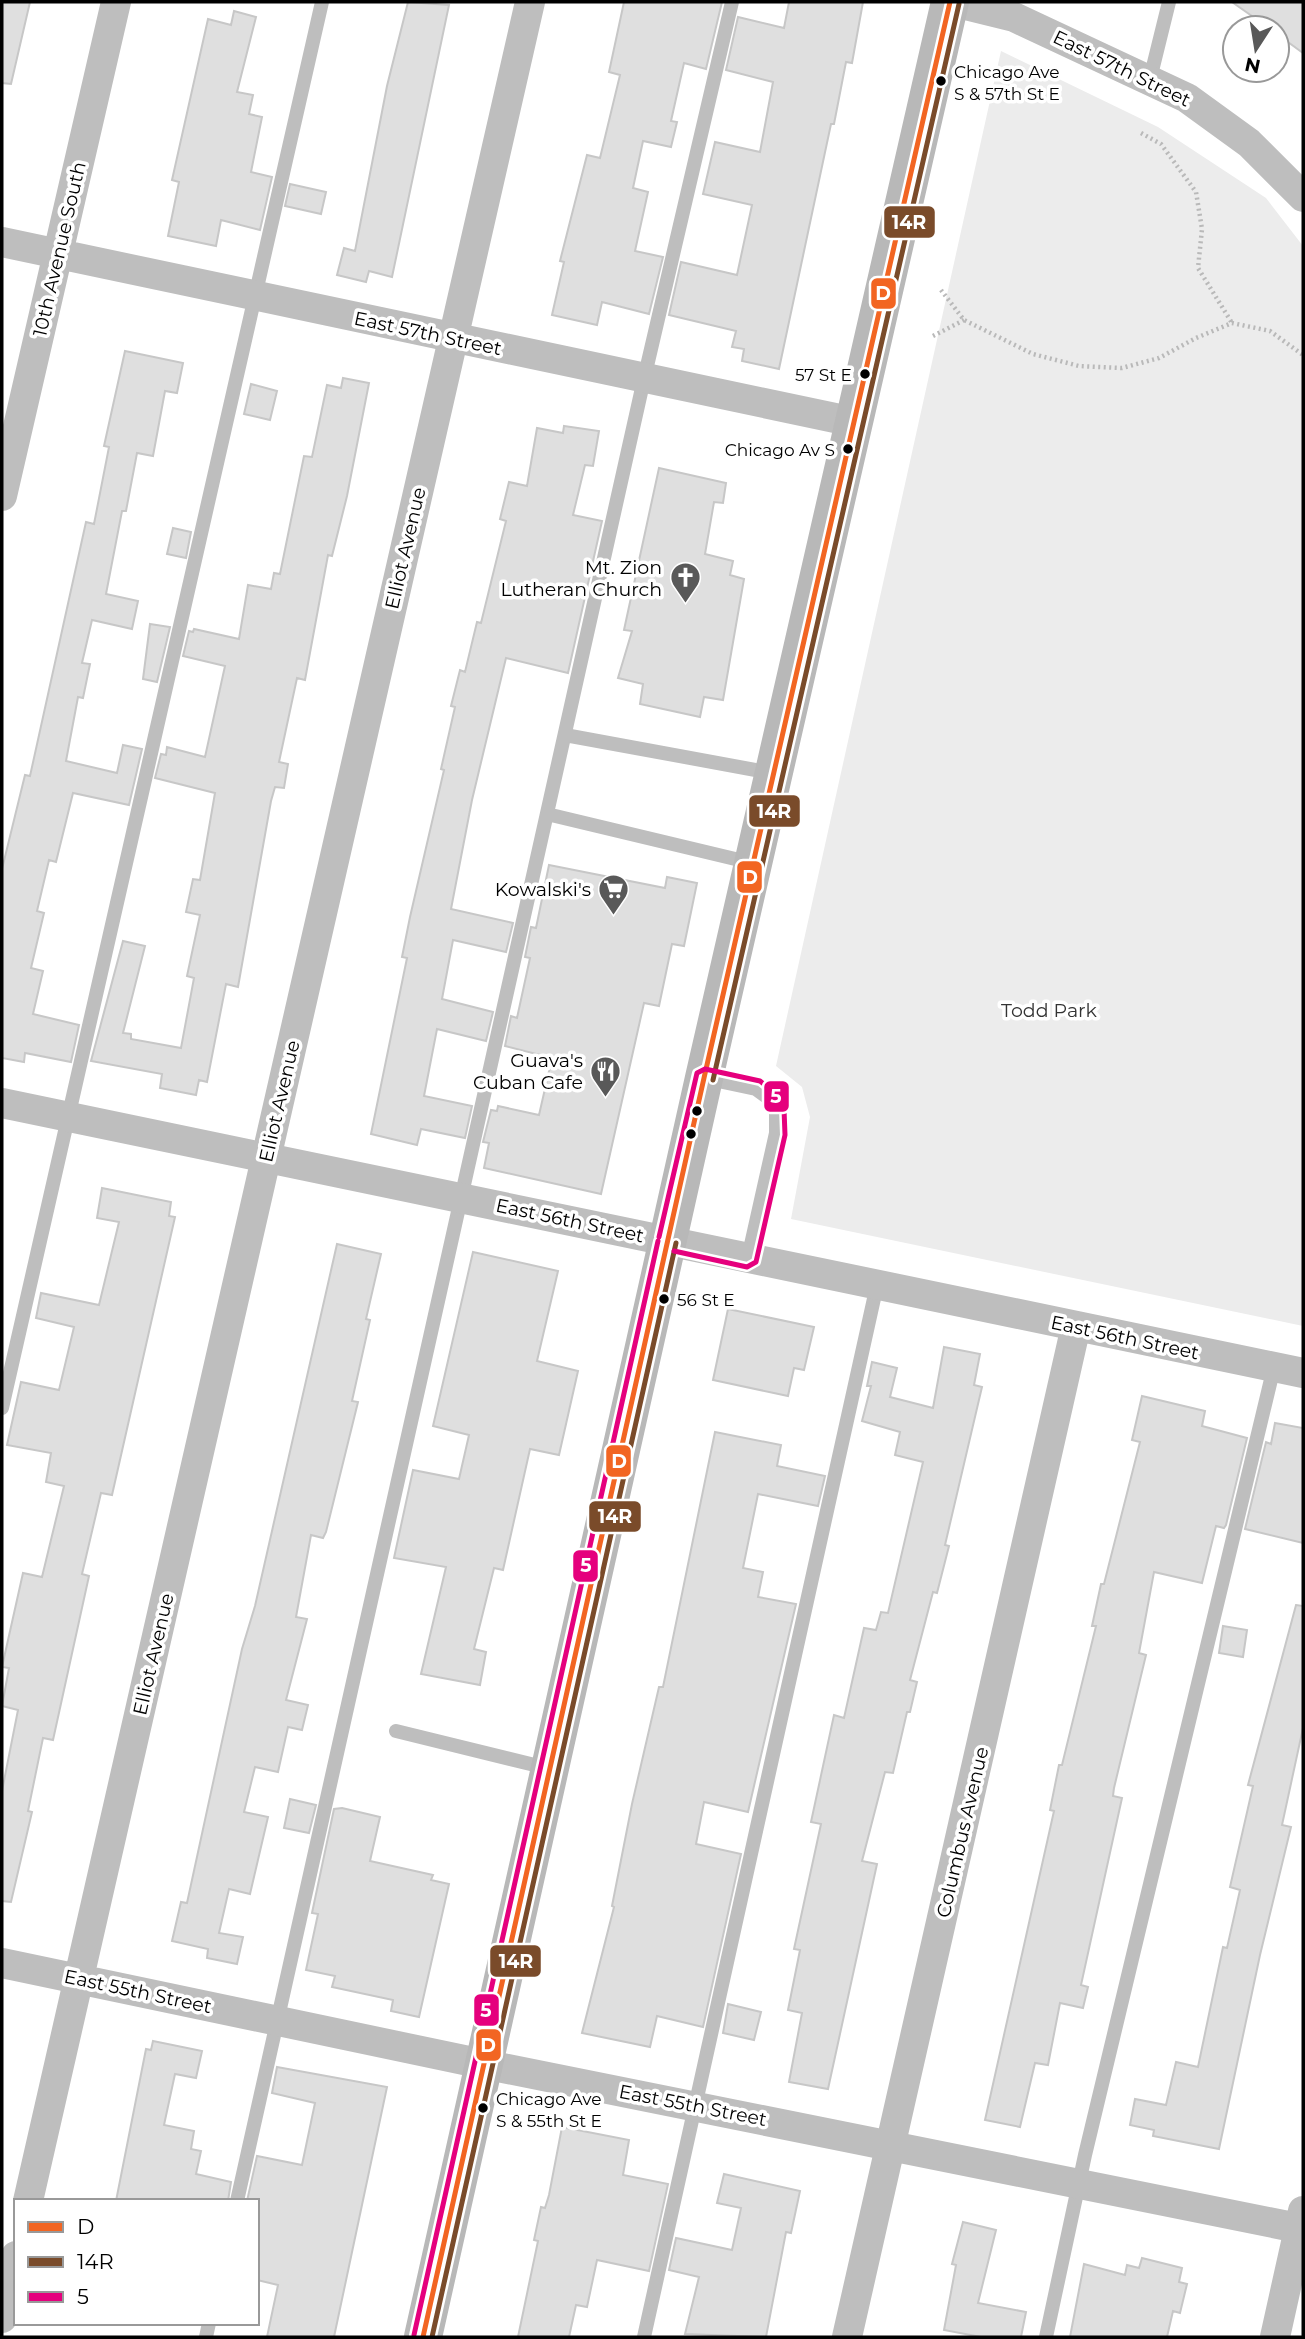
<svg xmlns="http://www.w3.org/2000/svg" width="1305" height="2339" font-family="Montserrat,sans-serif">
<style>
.green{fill:#ececec}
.building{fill:#dfdfdf;stroke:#c7c7c7;stroke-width:2}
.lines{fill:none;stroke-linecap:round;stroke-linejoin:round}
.path{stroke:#b9b9b9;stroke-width:4.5;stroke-dasharray:2 3.5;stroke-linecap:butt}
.lane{stroke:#bebebe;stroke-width:14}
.street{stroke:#bebebe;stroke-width:30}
.secondary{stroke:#b8b8b8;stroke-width:38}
.bus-1-casing{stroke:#fff;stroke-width:10}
.bus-2-casing{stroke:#fff;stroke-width:10}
.bus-3-casing{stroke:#fff;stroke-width:10}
.bus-1{stroke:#f26522;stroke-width:5}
.bus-2{stroke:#7a4b2a;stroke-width:5}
.bus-3{stroke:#e5007d;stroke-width:5}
.bus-dot{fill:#000;stroke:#fff;stroke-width:2.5}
.labels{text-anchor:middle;stroke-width:7;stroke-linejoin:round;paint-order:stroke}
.bus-label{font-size:17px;fill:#000;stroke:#fff;text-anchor:start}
.street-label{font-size:19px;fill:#000;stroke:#fff}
.poi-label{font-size:19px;fill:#000;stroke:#fff;text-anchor:end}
.park-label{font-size:19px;fill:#333;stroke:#fff}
.line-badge{stroke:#fff;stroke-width:2.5}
.badge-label{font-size:19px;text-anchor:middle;font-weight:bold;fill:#fff}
</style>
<rect width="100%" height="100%" fill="#fff"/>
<path class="green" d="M1001 51 1158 127 1266 198 1303 246V1326L791 1219 810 1117 802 1087 776 1066Z"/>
<path class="building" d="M2 2H30L11 84 2 83Z
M408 2 449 5 392 277 369 271 366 282 337 275 344 248 355 251 387 86Z
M624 2H722L706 69 684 63 671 121 677 122 671 147 643 141 633 188 648 192 635 251 663 257 649 314 602 302 597 325 552 315 564 262 560 261 587 155 600 158 620 75 609 72Z
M789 2H863L852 63 846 62 834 124H831L779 369 742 361 744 349 732 347 736 331 669 315 681 262 737 275 752 205 703 194 715 142 760 152 773 82 726 70 738 17 784 28Z
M1232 2H1303V53L1277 34V28H1269Z
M234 11 256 17 237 92 253 95 249 114 262 117 251 172 272 177 260 230 221 220 216 246 168 236 179 182 172 180 208 19 231 25Z
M290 184 326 192 321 214 285 206Z
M125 351 183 363 177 393 165 391 153 456 137 453 126 511H122L106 594 138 601 132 629 92 620 82 663 90 664 83 698 78 697 66 761 117 773 123 745 142 749 129 805 73 793 56 862 49 860 37 911 44 913 31 968 43 971 33 1014 79 1025 71 1062 25 1053 24 1062 2 1058V869L25 775 30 776 86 522 94 524 109 447 104 446Z
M343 378 369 383 347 496 332 556 328 555 305 680 297 678 279 762 288 764 284 788 275 787 271 801 238 987 226 984 207 1082 199 1080 196 1095 160 1088 162 1074 91 1061 123 941 145 946 123 1033 131 1034V1039L181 1048 194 978 187 976 200 915 186 912 193 879 200 880 215 793 155 778 161 754 166 755 167 747 205 757 225 666 183 656 189 631 193 632 194 629 239 639 248 585 271 589 274 573 280 574 304 456 312 457 327 385 341 388Z
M251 384 277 391 270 420 244 414Z
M564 426 599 431 593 466 585 465 573 515 602 521 568 673 506 658 472 800 451 909 513 923 506 952 453 940 442 999 493 1012 486 1041 437 1029 424 1096 472 1106 465 1138 421 1129 417 1145 371 1134 407 958 402 957 410 917 444 770 441 769 455 707 451 706 460 670 465 672 477 622 481 623 506 521 500 519 509 482 527 486 537 428 563 433Z
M659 468 726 483 723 503 714 502 705 554 733 561 730 575 744 579 723 700 704 697 700 717 640 704 643 684 618 678 632 631 624 630Z
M173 528 191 532 186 558 167 554Z
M150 624 170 627 157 682 143 679Z
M549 865 665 888 667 877 697 883 684 946 672 944 659 1006 644 1003 601 1194 484 1168 489 1143 483 1142 491 1110 497 1111 498 1106 539 1115 552 1058 505 1046 511 1016 517 1018 530 958 525 957 531 927 536 928Z
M102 1188 171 1202 169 1216 175 1217 112 1495 101 1493 82 1574 89 1576 53 1740 43 1738 28 1811 32 1812 11 1902 2 1901V1791L18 1710 2 1706 9 1668 2 1667 23 1573 42 1577 64 1486 46 1482 51 1453 7 1445 21 1382 59 1390 74 1327 36 1318 41 1293 99 1305 119 1222 97 1218Z
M337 1244 381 1254 366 1319 370 1320 352 1401 358 1402 326 1532 323 1538 311 1535 296 1617 307 1619 286 1700 308 1705 302 1730 288 1727 278 1772 255 1767 244 1812 268 1817 250 1894 229 1889 219 1933 243 1937 237 1964 207 1958 208 1949 172 1941 181 1902 187 1903 242 1649 255 1606Z
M473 1252 558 1271 537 1361 578 1371 559 1455 530 1449 503 1570 494 1568 474 1649 486 1652 480 1685 421 1674 446 1567 394 1558 413 1470 459 1479 469 1435 433 1426Z
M728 1309 814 1327 804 1370 794 1368 788 1396 713 1380Z
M944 1347 980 1354 974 1385 982 1387 945 1545 949 1546 937 1593 933 1592 910 1680 917 1682 910 1712H907L893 1773 885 1772 862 1861 877 1864 828 2089 789 2082 802 2013 788 2010 800 1950 794 1949 821 1824 811 1822 834 1715 844 1718 864 1628 876 1630 881 1612 888 1613 923 1462 895 1455 900 1432 862 1421 871 1386H867L872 1362 897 1368 890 1397 933 1408Z
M1142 1396 1205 1411 1202 1426 1247 1438 1226 1525 1224 1528 1216 1526 1202 1583 1154 1572 1139 1653 1146 1655 1114 1788 1113 1796 1122 1798 1081 1985 1088 1987 1083 2008 1060 2003 1048 2065 1035 2063 1020 2127 985 2120 1054 1811 1050 1810 1059 1765H1062L1096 1626H1092L1101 1584H1104L1140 1442 1132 1440Z
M1275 1423 1303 1428V1543L1245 1529 1266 1442 1271 1444Z
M715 1432 781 1445 777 1466 825 1476 818 1506 758 1494 743 1568 763 1572 758 1597 796 1604 748 1812 704 1802 696 1844 741 1854 703 2027 657 2016 650 2047 582 2033 614 1907 612 1906 632 1804 659 1687H663Z
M1296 1605 1303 1606V1728L1282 1825 1291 1827 1260 1955 1219 2149 1153 2136 1154 2130 1130 2125 1135 2099 1166 2105 1176 2062 1198 2067 1223 1947 1227 1948 1240 1890 1230 1887 1253 1786 1248 1785Z
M1223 1626 1247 1630 1243 1657 1219 1653Z
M290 1799 316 1805 309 1833 284 1828Z
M342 1808 380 1817 370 1861 433 1875 431 1880 449 1884 419 2017 391 2011 393 2000 332 1987 335 1976 306 1970 318 1914 312 1913 334 1809Z
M728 2004 761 2012 754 2040 723 2033Z
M153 2041 202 2051 196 2078 175 2074 164 2125 194 2131 191 2149 201 2151 196 2174 231 2182 228 2201H116L146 2049 151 2050Z
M277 2067 387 2087 334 2337H267L278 2285 257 2280V2201H247L257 2156 302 2165 315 2103 272 2093Z
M562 2127 629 2140 623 2175 668 2184 649 2271 597 2260 587 2307 576 2305 569 2337H518L538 2241 534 2240 541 2207 545 2208 549 2195Z
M724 2174 800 2191 791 2233 786 2232 766 2337 685 2334 699 2277 669 2270 676 2238 732 2250 741 2208 717 2203Z
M963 2222 996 2230 978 2303 1026 2312 1021 2337H981L944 2330 956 2265 952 2264Z
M1142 2258 1182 2268 1179 2282 1187 2284 1180 2313 1173 2311 1167 2337H1070L1084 2264 1125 2275 1127 2265 1139 2268Z"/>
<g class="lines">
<path class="path" d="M1141 133 1161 144 1196 192 1202 229 1198 268 1232 323
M941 290 964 320 1033 354 1079 366 1122 368 1159 358 1196 338 1232 323 1270 331 1303 355
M933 336 964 320"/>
<path class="lane" d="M1150 79 1169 2
M565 735 772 773
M547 814 752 863
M704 1078 756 1089 767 1097 776 1111V1133L748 1258
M2 1408 322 2
M396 1731 547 1768
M237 2201 644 379 732 2
M206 2337 209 2323
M644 2337 877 1285
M1046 2337 1085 2155 1274 1367"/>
<path class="street" d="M953 2 1014 17 1187 98 1249 143 1303 197
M2 242 854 422
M2 496 116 2
M2 1103 1303 1373
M2 1963 483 2064 1303 2229
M28 2201 530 2
M2 2318 16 2256
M847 2337 1076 1326
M1275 2337 1303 2211"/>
<path class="secondary" d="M423 2337 704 1078 950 2"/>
<defs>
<path id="bus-1" d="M423 2337 704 1078 950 2"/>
<path id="bus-2" d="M713 1080 959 4
M432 2337 676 1243"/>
<path id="bus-3" d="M659 1237 697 1073 705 1069 760 1081 773 1091 784 1109 785 1135 756 1262 747 1267 674 1251
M414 2335 658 1241"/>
</defs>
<use href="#bus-1" class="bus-1-casing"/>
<use href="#bus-2" class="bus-2-casing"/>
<use href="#bus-3" class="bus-3-casing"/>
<use href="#bus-1" class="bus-1"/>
<use href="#bus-2" class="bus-2"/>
<use href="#bus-3" class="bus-3"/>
</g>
<defs>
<symbol id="church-pin" viewBox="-11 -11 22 30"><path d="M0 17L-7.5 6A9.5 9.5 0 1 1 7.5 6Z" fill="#595959" stroke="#fff"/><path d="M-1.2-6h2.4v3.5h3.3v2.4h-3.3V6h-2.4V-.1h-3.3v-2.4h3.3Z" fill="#fff"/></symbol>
<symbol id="supermarket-pin" viewBox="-11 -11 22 30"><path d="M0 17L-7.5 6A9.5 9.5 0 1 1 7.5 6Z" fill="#595959" stroke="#fff"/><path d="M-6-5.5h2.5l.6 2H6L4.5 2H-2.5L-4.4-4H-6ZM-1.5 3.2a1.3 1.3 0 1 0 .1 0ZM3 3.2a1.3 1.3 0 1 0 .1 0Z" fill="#fff"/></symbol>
<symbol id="restaurant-pin" viewBox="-11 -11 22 30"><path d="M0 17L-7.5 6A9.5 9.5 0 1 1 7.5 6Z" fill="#595959" stroke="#fff"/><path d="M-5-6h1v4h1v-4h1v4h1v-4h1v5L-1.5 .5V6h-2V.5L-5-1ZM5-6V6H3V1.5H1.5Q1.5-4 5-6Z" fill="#fff"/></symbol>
</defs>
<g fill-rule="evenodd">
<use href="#church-pin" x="668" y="560" width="35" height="47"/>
<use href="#supermarket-pin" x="596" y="872" width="35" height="47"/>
<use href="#restaurant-pin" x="588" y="1054" width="35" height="47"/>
</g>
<g class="bus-dot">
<circle cx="941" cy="81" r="6"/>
<circle cx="865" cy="374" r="6"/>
<circle cx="848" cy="449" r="6"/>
<circle cx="697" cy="1111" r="6"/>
<circle cx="691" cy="1134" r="6"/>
<circle cx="664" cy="1299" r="6"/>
<circle cx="483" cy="2108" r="6"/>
</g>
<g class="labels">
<g class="bus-label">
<text x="954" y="78">Chicago Ave<tspan x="954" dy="22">S &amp; 57th St E</tspan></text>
<text x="852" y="381" text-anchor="end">57 St E</text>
<text x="835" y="456" text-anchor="end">Chicago Av S</text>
<text x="677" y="1306">56 St E</text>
<text x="496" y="2105">Chicago Ave<tspan x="496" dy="22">S &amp; 55th St E</tspan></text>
</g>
<g class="street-label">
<text transform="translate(1122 68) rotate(26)" y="7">East 57th Street</text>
<text transform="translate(59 249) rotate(-77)" y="7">10th Avenue South</text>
<text transform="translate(428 333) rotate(12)" y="7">East 57th Street</text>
<text transform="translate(405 548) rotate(-77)" y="7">Elliot Avenue</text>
<text transform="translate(279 1101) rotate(-77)" y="7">Elliot Avenue</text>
<text transform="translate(570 1220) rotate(12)" y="7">East 56th Street</text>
<text transform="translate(1125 1337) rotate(12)" y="7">East 56th Street</text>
<text transform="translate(153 1654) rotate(-77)" y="7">Elliot Avenue</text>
<text transform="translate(962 1832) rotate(-77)" y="7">Columbus Avenue</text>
<text transform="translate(138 1991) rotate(12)" y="7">East 55th Street</text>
<text transform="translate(693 2105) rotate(11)" y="7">East 55th Street</text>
</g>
<g class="poi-label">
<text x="662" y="574">Mt. Zion<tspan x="662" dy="22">Lutheran Church</tspan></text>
<text x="591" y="896">Kowalski's</text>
<text x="583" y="1067">Guava's<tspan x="583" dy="22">Cuban Cafe</tspan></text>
</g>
<g class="park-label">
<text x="1049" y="1017">Todd Park</text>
</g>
</g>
<g class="line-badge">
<rect x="883" y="205" width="53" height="34" rx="7" fill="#7a4b2a"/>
<rect x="870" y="277" width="27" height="33" rx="7" fill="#f26522"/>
<rect x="748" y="794" width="53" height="34" rx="7" fill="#7a4b2a"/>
<rect x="736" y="860" width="27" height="34" rx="7" fill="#f26522"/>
<rect x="763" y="1080" width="27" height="33" rx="7" fill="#e5007d"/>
<rect x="605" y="1444" width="27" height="34" rx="7" fill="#f26522"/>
<rect x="588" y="1500" width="54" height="33" rx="7" fill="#7a4b2a"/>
<rect x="572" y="1549" width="27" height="34" rx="7" fill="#e5007d"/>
<rect x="489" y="1944" width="53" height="34" rx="7" fill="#7a4b2a"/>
<rect x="473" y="1993" width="27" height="34" rx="7" fill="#e5007d"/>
<rect x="475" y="2028" width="27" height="34" rx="7" fill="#f26522"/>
</g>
<g class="badge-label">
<text x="909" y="229">14R</text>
<text x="883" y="300">D</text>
<text x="774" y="818">14R</text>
<text x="750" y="884">D</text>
<text x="776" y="1103">5</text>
<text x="619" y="1468">D</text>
<text x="615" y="1523">14R</text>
<text x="586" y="1572">5</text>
<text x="516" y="1968">14R</text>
<text x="486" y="2017">5</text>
<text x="488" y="2052">D</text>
</g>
<rect width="1305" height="2339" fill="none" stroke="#000000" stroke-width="7"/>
<rect x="14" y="2199" width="245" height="126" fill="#ffffff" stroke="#999999" stroke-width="2"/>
<rect x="28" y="2222" width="35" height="10" fill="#f26522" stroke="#999999" stroke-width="2"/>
<text x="77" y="2234" font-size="21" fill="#000000">D</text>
<rect x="28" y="2257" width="35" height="10" fill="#7a4b2a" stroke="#999999" stroke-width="2"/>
<text x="77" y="2269" font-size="21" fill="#000000">14R</text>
<rect x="28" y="2292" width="35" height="10" fill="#e5007d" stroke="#999999" stroke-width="2"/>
<text x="77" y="2304" font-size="21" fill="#000000">5</text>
<g transform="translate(1256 49) rotate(192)"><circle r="33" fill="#ffffff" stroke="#999999" stroke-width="2"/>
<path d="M0-5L12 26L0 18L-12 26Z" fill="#595959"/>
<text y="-10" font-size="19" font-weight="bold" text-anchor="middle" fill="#000000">N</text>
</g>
</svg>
